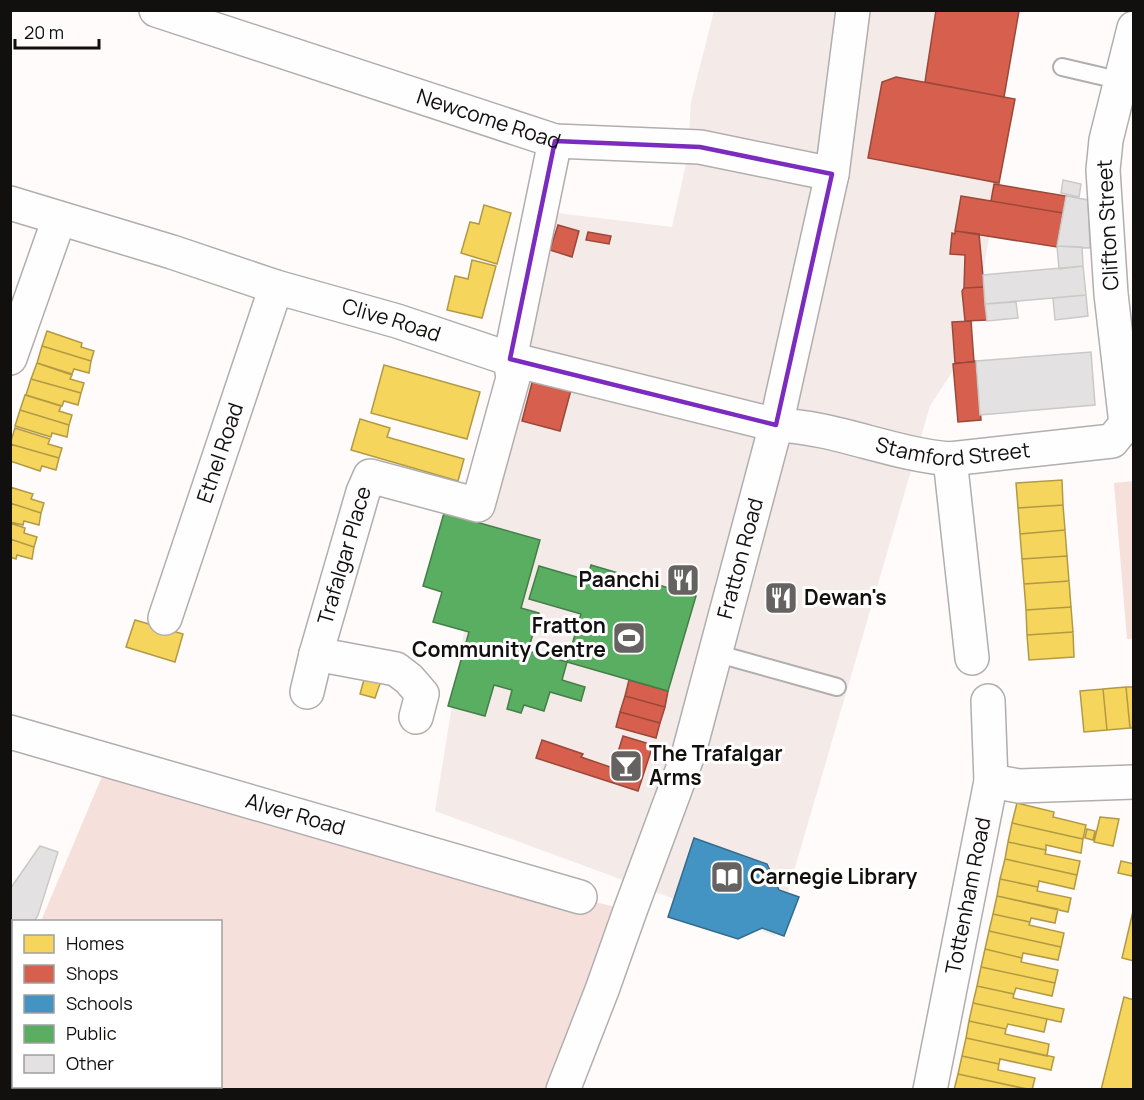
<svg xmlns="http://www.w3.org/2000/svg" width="1144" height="1100" font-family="Manrope,sans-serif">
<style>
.built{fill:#f4eae8}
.park{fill:#f6e0dc}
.homes{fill:#f6d55c;stroke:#b29a45;stroke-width:1.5}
.shops{fill:#d6604d;stroke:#9b483a;stroke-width:1.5}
.schools{fill:#4393c3;stroke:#346b8d;stroke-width:1.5}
.public{fill:#5aae61;stroke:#447e48;stroke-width:1.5}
.building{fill:#e3e1e1;stroke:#cbc9c8;stroke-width:1.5}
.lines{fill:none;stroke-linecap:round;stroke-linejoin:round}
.lane-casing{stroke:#b0aeae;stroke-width:20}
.street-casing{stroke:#b0aeae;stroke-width:36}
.primary-casing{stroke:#b0aeae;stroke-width:36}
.lane{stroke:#fffefe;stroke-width:16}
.street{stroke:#fffefe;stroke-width:33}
.primary{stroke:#fffefe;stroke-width:33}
.marked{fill:none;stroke:#7b2cbf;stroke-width:4.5;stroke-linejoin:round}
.labels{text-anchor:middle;stroke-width:6;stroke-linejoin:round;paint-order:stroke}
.street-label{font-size:21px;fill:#120f0f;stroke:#fff}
.poi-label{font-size:21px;font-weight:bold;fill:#120f0f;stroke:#fff;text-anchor:start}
</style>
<rect width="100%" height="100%" fill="#fefbfa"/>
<path class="built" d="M714 11H1019L1004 97 1015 99 969 346 930 406 775 936 435 811 485 500 524 351 557 213 672 227 688 155 691 102Z"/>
<path class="park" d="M1133 481 1134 639H1127L1114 483Z
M103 774 630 911 558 1089 11 1090 10 995 13 988 14 1086H220V922L41 921Z"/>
<path class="homes" d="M484 205 511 213 497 264 461 253 470 222 479 224Z
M472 260 496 266 482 318 447 310 455 276 468 279Z
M47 331 82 343 81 347 94 351 91 361 42 346Z
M42 346 91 361 89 373 74 369 72 374 37 363Z
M37 363 72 375 70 379 84 383 81 393 31 379Z
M384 365 480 392 467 439 371 413Z
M31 379 81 393 78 405 64 401 62 406 26 395Z
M25 395 61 406 59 411 72 415 69 425 20 410Z
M20 410 69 425 67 437 52 433 51 437 15 426Z
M360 419 390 428 387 437 464 459 458 481 351 450Z
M15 428 50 439 48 444 62 448 59 458 10 444Z
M10 444 59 458 56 470 42 466 40 471 10 461Z
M1062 480 1063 505 1018 508 1016 483Z
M10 487 33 494 31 499 44 503 41 513 10 503Z
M10 503 41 513 39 525 24 521 23 525 10 522Z
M1063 505 1065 530 1020 534 1018 508Z
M10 523 25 528 24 533 37 537 34 547 10 539Z
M1065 530 1067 556 1022 559 1020 534Z
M10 539 34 547 32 559 17 555 16 559 10 557Z
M1067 556 1069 581 1024 584 1022 559Z
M1069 581 1071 607 1026 610 1024 584Z
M1071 607 1073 632 1027 635 1026 610Z
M135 620 183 634 175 662 126 647Z
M1073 632 1074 657 1029 660 1027 635Z
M366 672 382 678 375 698 360 694Z
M1126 687H1134V728H1130Z
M1126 687 1130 728 1107 730 1103 689Z
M1103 689 1107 730 1084 732 1080 691Z
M1017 803 1054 812 1053 817 1086 825 1083 839 1012 823Z
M1100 817 1119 819 1113 846 1094 842Z
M1012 823 1083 839 1081 853 1046 845V850L1008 842Z
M1087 829 1095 831 1093 840 1085 838Z
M1008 842 1046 850 1045 854 1080 861 1077 875 1005 859Z
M1005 859 1077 875 1074 889 1039 881 1038 887 1000 879Z
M1121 861 1134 864 1132 876 1118 873Z
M1000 879 1038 887 1037 891 1071 898 1068 912 997 896Z
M997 896 1058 909 1055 923 1031 918 1030 922 993 914Z
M1134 907V961L1122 958Z
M993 914 1030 922 1029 925 1064 933 1061 947 989 931Z
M989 931 1061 947 1058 960 1023 953 1022 958 985 949Z
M985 949 1022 958 1021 962 1058 970 1055 983 981 967Z
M981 967 1055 983 1052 996 1016 988 1014 994 977 986Z
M977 986 1014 994 1013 998 1064 1009 1061 1022 973 1003Z
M1124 997 1134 1000V1090H1101Z
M973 1003 1047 1019 1044 1032 1008 1024 1006 1029 969 1021Z
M969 1021 1006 1029 1005 1034 1049 1044 1047 1056 966 1038Z
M966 1038 1054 1057 1051 1070 1000 1059 999 1064 962 1056Z
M962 1056 999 1064 998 1070 1035 1078 1032 1090 958 1074Z
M958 1074 1030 1090H954Z"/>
<path class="shops" d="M936 10 1019 11 1004 97 925 82Z
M896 77 1015 99 999 183 868 158 882 82Z
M994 184 1066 196 1063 213 991 201Z
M961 196 1063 213 1057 247 955 231Z
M558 225 579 231 572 257 550 250Z
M955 231 979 234 984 287 964 288 965 255 950 254 952 233 955 234Z
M588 232 611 236 609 244 586 240Z
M984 287 987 320 965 321 962 291 964 288Z
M971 321 974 362 955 363 952 322Z
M976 361 981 420 958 422 953 364Z
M533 379 571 390 560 431 522 421Z
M629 680 668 691 665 707 625 696Z
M625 696 665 707 660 723 620 712Z
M620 712 660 723 656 738 616 727Z
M623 736 653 745 638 791 536 758 542 740 583 754 581 757 613 768Z"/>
<path class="schools" d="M694 838 767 864 779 890 799 897 784 936 762 928 738 939 668 917Z"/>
<path class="public" d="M444 513 540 540 521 608 539 613 528 651 567 662 562 680 585 687 581 701 550 692 544 711 524 705 521 713 507 709 512 690 494 685 485 716 448 706 469 632 433 622 442 592 423 586Z
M591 565 696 596 668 691 567 662 581 614 529 599 539 566 587 580Z"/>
<path class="building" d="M1063 180 1081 184 1079 197 1061 193Z
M1066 196 1088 200 1090 248 1057 246Z
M1057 246 1082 247 1083 266 1059 269Z
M1083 266 1086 295 985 304 983 275Z
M1086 295 1088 316 1055 320 1053 298Z
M1016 302 1018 318 987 321 985 304Z
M1091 352 1095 405 980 415 976 361Z
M40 846 58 852 38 915 34 922H14V949L10 954V889Z"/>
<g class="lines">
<defs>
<path id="lane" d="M1062 67 1122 81
M715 653 837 687"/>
<g id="street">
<path id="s1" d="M156 10 555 141 700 147 832 174"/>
<path id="s2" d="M10 203 172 252 276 287 397 321 510 359 776 425C835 427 891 454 950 459L1112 441 1126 424 1111 294 1103 170 1106 140 1134 28"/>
<path d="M10 358 59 219"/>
<path d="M950 459 972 658"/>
<path id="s3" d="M165 618 276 287"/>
<path d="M307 692 316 654"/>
<path id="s4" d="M416 717 422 694 409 679 396 669 316 654 363 492 370 476 478 505 513 378 510 359 555 141"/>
<path id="s5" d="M10 732 580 897"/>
<path d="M991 781 1019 786 1134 782"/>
<path id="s6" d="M930 1090 991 781 988 701"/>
</g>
<g id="primary">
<path id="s7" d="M563 1090 602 990 630 911 689 752 776 425 832 174 853 10"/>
</g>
</defs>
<use href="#lane" class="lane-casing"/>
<use href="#street" class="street-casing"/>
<use href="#primary" class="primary-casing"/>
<use href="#lane" class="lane"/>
<use href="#street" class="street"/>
<use href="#primary" class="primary"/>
</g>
<path class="marked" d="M555 141 700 147 832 174 776 425 510 359Z"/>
<defs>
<symbol id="restaurant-square" viewBox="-11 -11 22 22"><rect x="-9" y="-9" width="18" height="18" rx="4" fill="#656261" stroke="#fff"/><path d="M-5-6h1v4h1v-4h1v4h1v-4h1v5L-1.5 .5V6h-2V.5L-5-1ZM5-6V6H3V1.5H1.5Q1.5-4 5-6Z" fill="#fff"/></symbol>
<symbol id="stadium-square" viewBox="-11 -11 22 22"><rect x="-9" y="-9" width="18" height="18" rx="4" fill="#656261" stroke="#fff"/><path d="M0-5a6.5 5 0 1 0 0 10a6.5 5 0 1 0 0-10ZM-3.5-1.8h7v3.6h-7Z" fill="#fff"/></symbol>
<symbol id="bar-square" viewBox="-11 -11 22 22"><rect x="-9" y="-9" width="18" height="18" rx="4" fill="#656261" stroke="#fff"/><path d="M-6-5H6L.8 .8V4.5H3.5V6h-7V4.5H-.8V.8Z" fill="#fff"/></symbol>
<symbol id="library-square" viewBox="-11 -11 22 22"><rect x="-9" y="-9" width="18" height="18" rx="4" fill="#656261" stroke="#fff"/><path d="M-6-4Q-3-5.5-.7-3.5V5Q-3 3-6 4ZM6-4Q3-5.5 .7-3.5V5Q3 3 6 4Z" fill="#fff"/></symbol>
</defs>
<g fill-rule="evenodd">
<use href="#restaurant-square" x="664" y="561" width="38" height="38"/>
<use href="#restaurant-square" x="762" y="579" width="38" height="38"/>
<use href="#stadium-square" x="610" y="619" width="38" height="38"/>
<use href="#bar-square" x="607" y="747" width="38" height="38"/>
<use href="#library-square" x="708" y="858" width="38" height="38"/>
</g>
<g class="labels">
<g class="street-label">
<text dy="7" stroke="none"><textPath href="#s1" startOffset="350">Newcome Road</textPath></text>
<text transform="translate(1108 225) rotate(-93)" y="7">Clifton Street</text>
<text dy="7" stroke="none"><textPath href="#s2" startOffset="399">Clive Road</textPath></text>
<text dy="7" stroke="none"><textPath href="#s2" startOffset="978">Stamford Street</textPath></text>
<text dy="7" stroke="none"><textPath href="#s3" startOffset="174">Ethel Road</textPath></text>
<text dy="7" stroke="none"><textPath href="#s4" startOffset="244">Trafalgar Place</textPath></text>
<text dy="7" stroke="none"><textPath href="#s7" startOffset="561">Fratton Road</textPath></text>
<text dy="7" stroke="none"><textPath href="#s5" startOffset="297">Alver Road</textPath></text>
<text dy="7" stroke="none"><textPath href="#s6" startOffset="198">Tottenham Road</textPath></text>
</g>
<g class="poi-label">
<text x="660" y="587" text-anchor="end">Paanchi</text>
<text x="804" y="605">Dewan's</text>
<text x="606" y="633" text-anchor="end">Fratton<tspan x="606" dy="24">Community Centre</tspan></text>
<text x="649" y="761">The Trafalgar<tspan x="649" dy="24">Arms</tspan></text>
<text x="750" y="884">Carnegie Library</text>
</g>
</g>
<rect width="1144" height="1100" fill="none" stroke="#120f0f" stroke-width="24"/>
<rect x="12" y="920" width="210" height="168" fill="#ffffff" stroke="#a09f9f" stroke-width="1.5"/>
<rect x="24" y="935" width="30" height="18" fill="#f6d55c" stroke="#a09f9f" stroke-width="1.5"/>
<text x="66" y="950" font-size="18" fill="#120f0f">Homes</text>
<rect x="24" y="965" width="30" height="18" fill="#d6604d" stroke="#a09f9f" stroke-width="1.5"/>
<text x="66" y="980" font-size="18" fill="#120f0f">Shops</text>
<rect x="24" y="995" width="30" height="18" fill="#4393c3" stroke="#a09f9f" stroke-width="1.5"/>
<text x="66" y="1010" font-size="18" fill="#120f0f">Schools</text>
<rect x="24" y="1025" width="30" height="18" fill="#5aae61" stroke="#a09f9f" stroke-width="1.5"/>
<text x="66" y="1040" font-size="18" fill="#120f0f">Public</text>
<rect x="24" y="1055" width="30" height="18" fill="#e3e1e1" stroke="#a09f9f" stroke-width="1.5"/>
<text x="66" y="1070" font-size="18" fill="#120f0f">Other</text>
<path d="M15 39v9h84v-9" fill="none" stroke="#120f0f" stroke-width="3"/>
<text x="24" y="39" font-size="18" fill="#120f0f" stroke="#ffffff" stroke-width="4.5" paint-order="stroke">20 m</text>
</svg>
